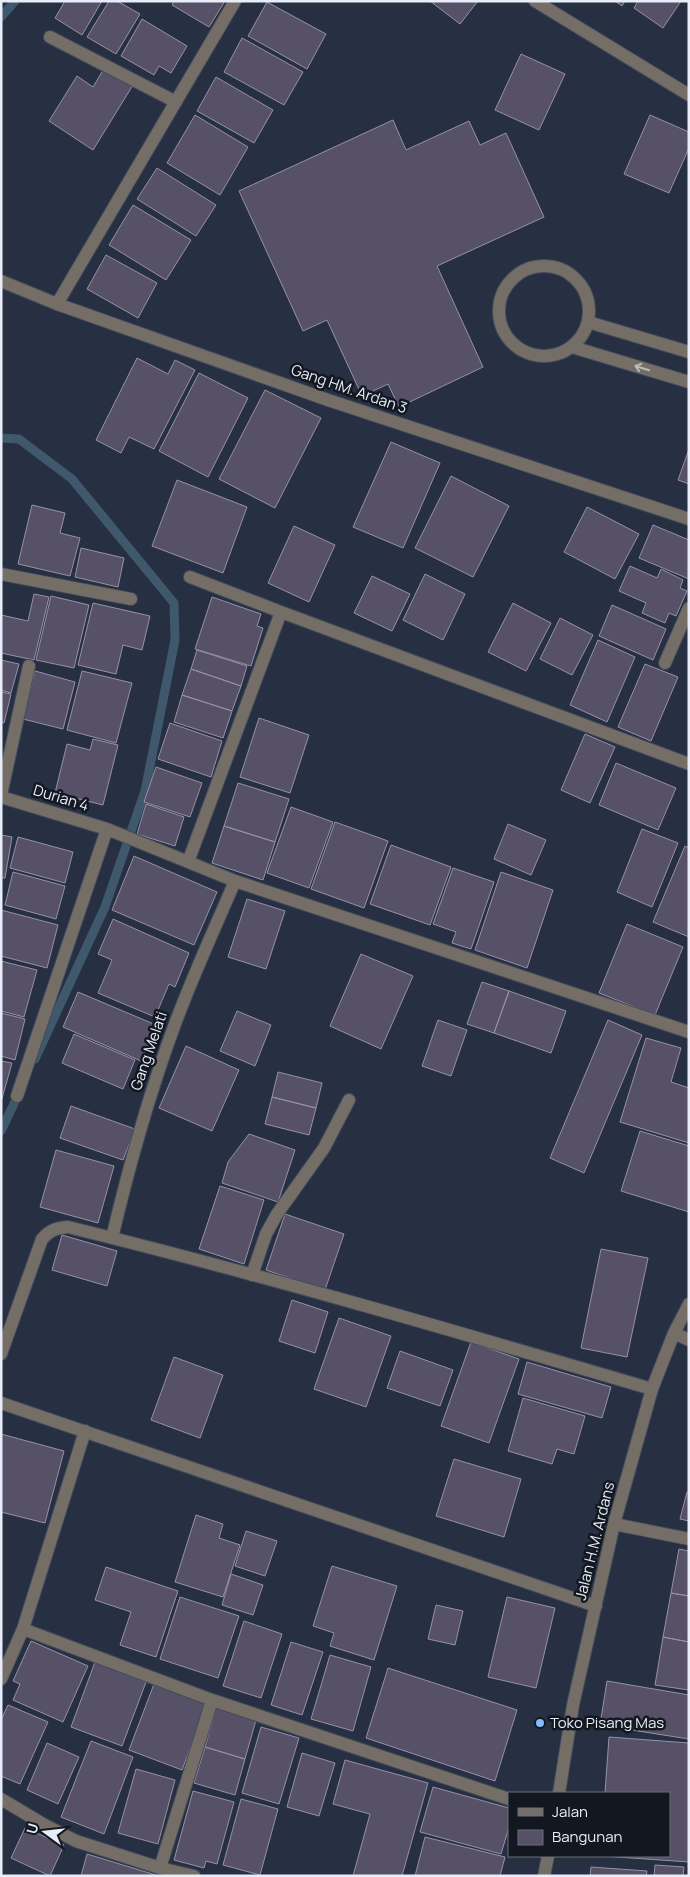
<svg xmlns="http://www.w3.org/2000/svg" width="690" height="1877" font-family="Manrope,sans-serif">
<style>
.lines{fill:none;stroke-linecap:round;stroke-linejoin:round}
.stream{stroke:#3f586c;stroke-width:9}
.building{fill:#565166;stroke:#9791a8}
.minor-casing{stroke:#414b5c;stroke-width:14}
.minor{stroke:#756e66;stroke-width:12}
.oneway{stroke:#b9bbbf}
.poi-dot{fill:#84bcfb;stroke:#131820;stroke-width:2}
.labels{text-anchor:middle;stroke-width:5;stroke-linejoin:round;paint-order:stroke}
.street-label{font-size:15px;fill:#e7eefa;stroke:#131820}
.poi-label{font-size:15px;fill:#e7eefa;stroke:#131820;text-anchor:start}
</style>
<rect width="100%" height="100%" fill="#263042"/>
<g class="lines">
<path class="stream" d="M1 17 15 1
M1 438 19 439 72 479 174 603 175 640 145 791 105 907 35 1059
M1 1131 20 1091"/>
</g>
<path class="building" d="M65 1H102L82 35 55 18Z
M109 1H117L140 14 116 54 87 37Z
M174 1H225L209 27 172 5Z
M430 1H478L460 24Z
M615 1H625L622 6Z
M638 1H681L663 28 634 8Z
M267 2 326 34 307 69 248 36Z
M142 19 187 46 171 73 159 66 154 75 121 56Z
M242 38 303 72 284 105 224 72Z
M521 54 565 74 539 130 495 110Z
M105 67 133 85 93 150 49 121 77 76 93 87Z
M216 77 273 110 254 143 197 111Z
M195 115 248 147 220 195 167 163Z
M650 115 689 132V148L669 193 624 174Z
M393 120 406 150 469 121 480 145 506 133 544 217 437 266 483 367 399 407 388 384 362 396 327 320 303 331 239 191Z
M157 168 216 205 196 236 137 199Z
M133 205 191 240 166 280 109 245Z
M106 255 157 283 138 318 87 289Z
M137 358 168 374 175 360 195 370 154 449 129 437 121 453 96 440Z
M199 373 248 398 208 477 159 451Z
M265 390 321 418 275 508 219 479Z
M391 442 440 463 403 548 353 527Z
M689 449V484L678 480Z
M451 476 509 506 473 577 415 548Z
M177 480 247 507 223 573 152 546Z
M32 505 65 513 60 533 80 538 70 576 18 564Z
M587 507 639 534 615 579 564 552Z
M653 525 689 540V579L639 558Z
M294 526 335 545 309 602 268 583Z
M81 548 124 558 118 587 75 577Z
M630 566 657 578 661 569 683 580 680 588 687 591 676 616 669 613 665 623 642 613 646 603 619 591Z
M425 574 465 594 443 640 403 620Z
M372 576 410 594 392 631 354 613Z
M34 594 49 597 34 660 1 653V615L28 621Z
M51 596 89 605 74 668 36 660Z
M212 597 261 614 257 626 263 628 251 666 195 649Z
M93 603 150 616 142 650 123 645 116 674 78 665Z
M513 603 551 623 526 671 488 652Z
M612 605 666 629 653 660 599 636Z
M560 618 593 635 572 675 540 659Z
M598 640 635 657 607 722 570 705Z
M197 650 247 666 241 686 191 669Z
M1 660 19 664 11 693 1 690Z
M645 664 678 677 651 741 618 727Z
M191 669 241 686 232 711 182 695Z
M35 671 75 682 63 729 23 719Z
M82 671 132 683 116 743 67 730Z
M1 692 11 694 4 723 1 722Z
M182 695 232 711 223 738 174 722Z
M259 718 309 735 290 793 240 777Z
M170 723 222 741 211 777 158 759Z
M585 734 615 747 590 803 561 790Z
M93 739 118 745 103 805 55 793 67 744 90 750Z
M616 763 676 788 658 830 599 805Z
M156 767 202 783 190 817 144 802Z
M238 783 289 799 275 842 224 826Z
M146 804 184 817 175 846 137 834Z
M291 807 333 822 309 888 267 873Z
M335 822 388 841 364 908 311 889Z
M508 824 546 840 531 875 494 859Z
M224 826 275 842 263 880 212 863Z
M642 829 678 843 652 907 617 892Z
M1 835 12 837 5 878H1Z
M18 837 73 852 65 883 10 868Z
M391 845 451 867 430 925 370 904Z
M685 846 689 848V937L653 922Z
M134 856 217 892 194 945 112 910Z
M453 868 494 882 471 949 452 943 456 932 433 924Z
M13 872 65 886 56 919 5 905Z
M501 872 553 890 527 968 475 950Z
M247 899 285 911 266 969 228 957Z
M1 910 58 925 47 968 1 956Z
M113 919 189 953 175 987 169 984 155 1017 98 993 112 960 98 954Z
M627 924 683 947 655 1015 599 993Z
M361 954 413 976 381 1049 330 1026Z
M1 961 37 970 24 1017 1 1011Z
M482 982 509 991 494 1033 467 1024Z
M509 991 566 1011 551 1053 494 1033Z
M78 992 156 1025 141 1061 63 1027Z
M237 1011 271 1025 255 1066 220 1051Z
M1 1013 25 1019 15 1060 1 1056Z
M438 1020 467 1030 451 1076 422 1066Z
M608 1020 642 1035 584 1173 550 1158Z
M74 1034 135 1060 123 1089 62 1063Z
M646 1038 681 1048 671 1082 689 1088V1143L620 1122Z
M186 1046 239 1070 212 1131 159 1108Z
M1 1061 12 1063 1 1102Z
M278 1072 322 1083 316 1108 272 1097Z
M272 1097 316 1108 309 1135 265 1124Z
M71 1106 135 1129 123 1160 60 1138Z
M640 1131 689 1146V1212L621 1191Z
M249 1134 295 1150 278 1202 222 1183 228 1162Z
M56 1150 114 1166 98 1223 40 1207Z
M220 1186 264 1200 244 1264 199 1249Z
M285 1214 344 1234 325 1290 266 1270Z
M62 1235 117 1251 107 1286 52 1270Z
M601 1249 648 1258 627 1357 581 1348Z
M292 1300 328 1312 315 1353 279 1341Z
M339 1318 391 1336 366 1407 314 1389Z
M471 1342 519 1359 489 1443 441 1426Z
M400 1351 453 1370 440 1406 387 1388Z
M174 1357 223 1375 200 1438 151 1420Z
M527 1362 611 1387 602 1418 518 1394Z
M523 1398 585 1416 574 1454 557 1449 552 1464 508 1451Z
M1 1434 64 1451 45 1523 1 1512Z
M454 1459 521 1479 504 1537 436 1516Z
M687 1492H689V1521L680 1519Z
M196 1515 223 1524 219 1538 240 1545 223 1597 175 1582Z
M246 1531 277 1541 265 1576 235 1566Z
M679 1549 689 1551V1596L671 1593Z
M332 1566 397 1586 374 1660 330 1646 334 1633 313 1626Z
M106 1567 178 1591 156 1657 120 1645 131 1612 95 1600Z
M231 1574 263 1585 253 1615 222 1605Z
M671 1593 689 1596V1642L663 1637Z
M180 1597 239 1616 218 1678 160 1659Z
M507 1597 555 1608 536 1688 488 1677Z
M436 1605 463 1611 455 1645 428 1639Z
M244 1621 282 1634 261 1698 223 1686Z
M663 1637 689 1642V1690L655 1685Z
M31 1641 88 1666 63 1722 13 1700 20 1684 13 1681Z
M291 1642 323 1652 302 1715 271 1705Z
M330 1655 371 1667 353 1731 311 1719Z
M95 1662 146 1682 122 1746 71 1727Z
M388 1668 517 1710 495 1781 366 1738Z
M607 1681 689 1695V1739L600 1725Z
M154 1684 207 1704 182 1770 129 1750Z
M8 1705 48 1722 20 1784 1 1776V1720Z
M216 1708 256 1720 245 1759 205 1747Z
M261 1727 299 1738 279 1804 242 1793Z
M609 1737 689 1743V1862L603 1856H669V1793H605Z
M91 1741 133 1757 104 1834 61 1817Z
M47 1743 79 1757 58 1804 27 1790Z
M205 1747 245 1759 235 1795 194 1783Z
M302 1753 335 1763 319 1816 287 1807Z
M345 1760 428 1783 402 1876H353L370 1814 333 1804Z
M136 1769 175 1780 158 1844 118 1833Z
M433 1787 509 1808V1827L501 1854 420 1832Z
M193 1791 234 1802 217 1864 206 1861 204 1868 174 1860Z
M241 1799 278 1809 260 1875 223 1865Z
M25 1828 64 1845 50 1876 11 1858Z
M425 1837 505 1857 500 1876H415Z
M87 1854 159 1876H81Z
M655 1865 684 1867 683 1876H654Z
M591 1867 647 1871 646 1876H590Z"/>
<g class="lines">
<defs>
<path id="minor" d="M535 1 689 95
M50 37 176 102
M499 311a45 45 0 1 1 90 0a45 45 0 1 1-90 0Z
M1 281 57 304 328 400 689 519
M57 304 235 1
M588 322 689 352
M572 347 689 382
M1 574 131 599
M281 612 689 764
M665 663 689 608
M1 795 29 666
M1 797 107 829 235 881 689 1032
M188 862 281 612 190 577
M17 1096 107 829
M112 1238C129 1166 149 1094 175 1024 193 975 215 928 235 881
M252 1275 266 1234 277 1214 324 1148 349 1100
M674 1333 689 1340
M1 1354 42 1239C50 1230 56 1228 68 1227 264 1275 458 1332 652 1389
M1 1403 596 1606
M614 1524 689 1539
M23 1629 212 1700 509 1799
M1 1679 23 1629 85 1431
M559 1793 573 1705 614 1524 652 1389 674 1333 689 1304
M1 1799 43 1824 76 1841 160 1868 194 1876
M160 1868 212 1700
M544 1876 548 1856"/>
</defs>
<use href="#minor" class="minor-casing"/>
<use href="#minor" class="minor"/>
</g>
<defs><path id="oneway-shaft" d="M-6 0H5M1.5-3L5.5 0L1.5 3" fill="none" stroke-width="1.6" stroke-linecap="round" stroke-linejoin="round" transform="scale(1.25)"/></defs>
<use class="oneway" href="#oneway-shaft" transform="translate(642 368) rotate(-163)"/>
<circle class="poi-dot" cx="540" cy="1723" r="5"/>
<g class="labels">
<g class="street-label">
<text transform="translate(349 389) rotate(19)" y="5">Gang HM. Ardan 3</text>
<text transform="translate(61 798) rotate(17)" y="5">Durian 4</text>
<text transform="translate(149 1051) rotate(-71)" y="5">Gang Melati</text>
<text transform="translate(595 1541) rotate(-76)" y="5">Jalan H.M. Ardans</text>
</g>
<g class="poi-label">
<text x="550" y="1728">Toko Pisang Mas</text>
</g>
</g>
<rect width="690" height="1877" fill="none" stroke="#e7eefa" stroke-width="5"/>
<rect x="508" y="1792" width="162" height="65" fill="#131820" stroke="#686e77"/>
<rect x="518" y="1808" width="25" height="8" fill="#756e66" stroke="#686e77"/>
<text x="552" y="1817" font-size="15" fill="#e7eefa">Jalan</text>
<rect x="518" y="1830" width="25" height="15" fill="#565166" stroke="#686e77"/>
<text x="552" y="1842" font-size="15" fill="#e7eefa">Bangunan</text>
<g transform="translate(45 1832) rotate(285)" stroke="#131820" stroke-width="4" paint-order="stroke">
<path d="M0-4L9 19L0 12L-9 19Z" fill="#e7eefa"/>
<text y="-8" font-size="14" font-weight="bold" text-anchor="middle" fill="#e7eefa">U</text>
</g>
</svg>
